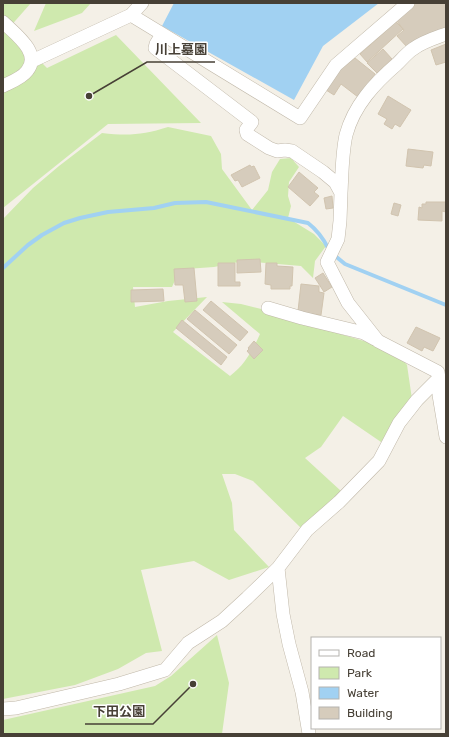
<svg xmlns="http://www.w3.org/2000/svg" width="449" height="737" font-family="Rubik,'Noto Sans JP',sans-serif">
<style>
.green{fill:#cfe9ae}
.water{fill:#a1d1f2}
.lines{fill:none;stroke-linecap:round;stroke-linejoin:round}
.stream{stroke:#a1d1f2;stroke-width:4}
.building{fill:#d6ccbc;stroke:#d1c4af}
.street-casing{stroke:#c0b8a9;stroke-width:14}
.street{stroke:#fff;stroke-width:13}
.leader{fill:none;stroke:#474036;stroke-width:1.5}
.callout-dot{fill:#474036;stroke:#fff;stroke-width:1.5}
.callout-label{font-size:13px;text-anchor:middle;font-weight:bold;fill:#474036;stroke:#fff;stroke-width:3;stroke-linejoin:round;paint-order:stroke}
</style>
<rect width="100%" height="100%" fill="#f4f0e7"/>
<path class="green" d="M3 3H31L8 29 47 68 116 35 201 123 108 124 3 208Z
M46 3H91L82 13 34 31Z
M168 127 211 136 221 154 222 169 252 210 268 190 272 172 280 159 291 158 299 167 289 182 288 196 291 206 288 218 314 234 326 246 315 261 313 278 301 266 244 261 214 267 186 269 176 278 172 287H133L135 307 168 301 207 297 173 332 230 376C244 366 253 350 260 334L222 302 241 304 278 313 310 325 384 347 403 360 407 365 412 399 381 442 343 416 321 447 305 458 341 491 301 528 253 481 235 474H222L232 503 234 530 269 567 229 580 194 561 141 570 162 651 146 653 118 669 75 685 3 699V219L33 188 59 166 102 133C128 136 143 135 168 127Z
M217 635 229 683 222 734H3V720L155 686 171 676Z"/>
<path class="water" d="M174 3H379L323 46 294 100 162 26Z"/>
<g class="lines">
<path class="stream" d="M334 255 345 264 446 305
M3 268 28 245 42 235 64 223 80 218 108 212 154 208 175 203 206 202 308 223C317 230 323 238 328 248"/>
</g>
<path class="building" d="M416 3H446V28L407 47 397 36 404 30 396 20Z
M396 22 403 29 367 62 360 54Z
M446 44V62L436 65 431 50Z
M383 49 392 59 377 73 367 63Z
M355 58 375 74 358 97 341 84 334 95 326 90 340 70Z
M388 96 411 110 400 127 395 124 392 129 384 124 387 119 378 114Z
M408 149 433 152 431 166 424 165 423 168 406 166Z
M250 165 251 167 254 166 260 178 242 187 238 180 235 181 231 175Z
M299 172 318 188 314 192 319 196 310 206 288 187Z
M332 196 333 208 326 209 324 198Z
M426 202H446V212L442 211V221L418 220 419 207 422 208V204H426Z
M394 203 401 205 398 216 391 214Z
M260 259 261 272 237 273V260Z
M218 263H235V282H240V286H218Z
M266 263H277V266L293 267 292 286H290V289H271V285L265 284Z
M194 268 197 301 185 302 183 285H175L174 269Z
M323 273 332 287 324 292 315 278Z
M301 284 319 286V292L324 293 321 315 304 313V312L298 311Z
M163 289 164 301 131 302V290Z
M211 301 248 332 240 341 203 310Z
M195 310 237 345 229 354 187 319Z
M182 320 227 357 221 365 176 328Z
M416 327 440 338 433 351 424 347 422 351 407 343Z
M254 341 263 350 254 359 247 351 249 349 248 348Z"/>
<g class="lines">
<defs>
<path id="street" d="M131 15 300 118 336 65 408 3
M3 22C15 34 42 53 27 71 22 78 11 82 3 86
M162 34 156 44 155 48 252 122 246 130 247 134 269 148 277 151 285 150 292 151 323 172 335 182 341 193 340 221 338 239 327 262 348 303 378 341 438 372 439 378V395L446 437
M32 61 131 15 142 3
M341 193C342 174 342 153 346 135 354 105 375 83 397 64 402 59 407 53 413 49 422 42 435 38 446 34
M268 308 302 318 364 333 375 339
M278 568 283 614 289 644 302 692 309 734
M3 709 16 708 119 684 165 670 188 643 222 621 247 598 278 568 307 530 339 502 379 461 399 423 417 400 439 378"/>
</defs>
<use href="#street" class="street-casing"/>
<use href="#street" class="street"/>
</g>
<path class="leader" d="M89 96L147 62H215M193 684L153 724H85"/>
<g class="callout-dot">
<circle cx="89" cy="96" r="4"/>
<circle cx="193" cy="684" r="4"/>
</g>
<g class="callout-label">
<text x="181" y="54">川上墓園</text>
<text x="119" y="716">下田公園</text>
</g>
<rect width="449" height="737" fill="none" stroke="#474036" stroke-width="8"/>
<rect x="311" y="637" width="130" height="92" fill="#ffffff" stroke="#b5b3af"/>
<rect x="319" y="650" width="20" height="6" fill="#ffffff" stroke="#b5b3af"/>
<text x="347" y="657" font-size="12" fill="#474036">Road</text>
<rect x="319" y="667" width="20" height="12" fill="#cfe9ae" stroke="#b5b3af"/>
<text x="347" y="677" font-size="12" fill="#474036">Park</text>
<rect x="319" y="687" width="20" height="12" fill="#a1d1f2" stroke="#b5b3af"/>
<text x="347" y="697" font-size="12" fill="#474036">Water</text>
<rect x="319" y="707" width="20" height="12" fill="#d6ccbc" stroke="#b5b3af"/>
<text x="347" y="717" font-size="12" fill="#474036">Building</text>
</svg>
